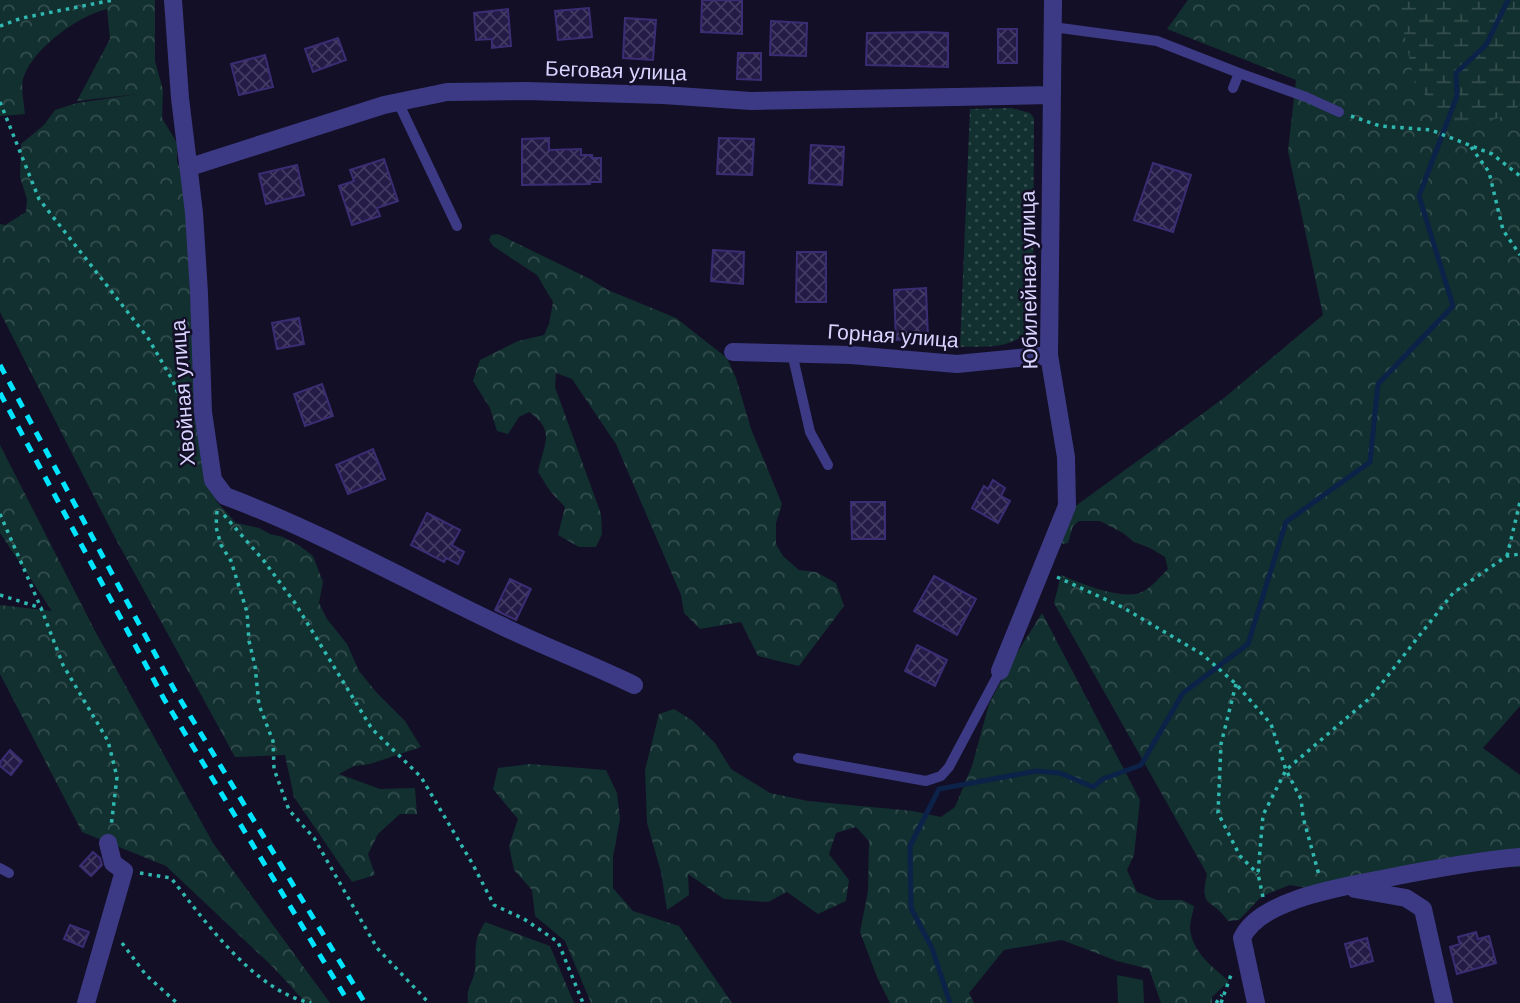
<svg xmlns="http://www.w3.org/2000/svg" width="1520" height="1003" font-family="Arial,sans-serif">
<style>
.grass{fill:url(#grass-dots)}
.forest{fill:url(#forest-crowns)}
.wetland{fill:url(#wetland-marsh)}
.green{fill:#12302f}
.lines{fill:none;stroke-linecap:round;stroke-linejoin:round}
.stream{stroke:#0c2248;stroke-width:5}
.building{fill:url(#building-cross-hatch);stroke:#3b2d73;stroke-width:2}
.path{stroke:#2fb8b0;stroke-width:3.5;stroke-dasharray:3.5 5;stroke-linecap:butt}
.service{stroke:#3d3a85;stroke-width:10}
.minor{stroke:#3d3a85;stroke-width:18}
.rail{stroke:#00e5ff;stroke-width:5;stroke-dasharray:10 9;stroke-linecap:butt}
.labels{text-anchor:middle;stroke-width:5;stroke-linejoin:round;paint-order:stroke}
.street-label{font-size:21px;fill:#d9d4ff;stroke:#130f26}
</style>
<defs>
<pattern id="grass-dots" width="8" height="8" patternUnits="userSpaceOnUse" patternTransform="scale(1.75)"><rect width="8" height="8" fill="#12302f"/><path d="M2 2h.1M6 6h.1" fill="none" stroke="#344d4e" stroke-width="1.8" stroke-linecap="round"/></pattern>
<pattern id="forest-crowns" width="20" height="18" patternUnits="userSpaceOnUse" patternTransform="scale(1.75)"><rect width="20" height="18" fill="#12302f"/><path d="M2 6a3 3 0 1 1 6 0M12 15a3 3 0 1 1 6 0" fill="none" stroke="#344d4e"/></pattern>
<pattern id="wetland-marsh" width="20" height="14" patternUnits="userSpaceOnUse" patternTransform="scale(1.75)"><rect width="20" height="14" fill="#12302f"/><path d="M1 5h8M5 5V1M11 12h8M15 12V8" fill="none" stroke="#344d4e"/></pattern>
<pattern id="building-cross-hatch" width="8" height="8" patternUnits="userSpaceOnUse" patternTransform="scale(1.75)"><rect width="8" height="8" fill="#241b47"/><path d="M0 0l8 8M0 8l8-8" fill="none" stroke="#433b63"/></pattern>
</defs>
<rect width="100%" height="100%" fill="#130f26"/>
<path class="grass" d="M1011 108 1030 113 1034 118 1033 320C1021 351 988 346 960 347L970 109Z"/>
<path class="forest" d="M0 0H155V61L163 90 162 118 177 143V161L184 180 198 433 217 502 236 523 259 528 270 534 283 537 300 546 313 556 323 582 319 603 327 619 347 644 359 671 376 692 405 721 421 747 370 764 354 766 339 774 380 789 415 788 417 814H400L378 834 368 854 375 875 352 882 294 797 285 755 235 757 112 532 0 312V224L5 225 26 212 27 199 20 177 21 144 44 125 55 110 77 103 138 94 77 101 110 39 107 9C78 16 35 47 24 76 20 85 24 103 25 114L0 116Z
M1188 0H1520V706L1483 748 1520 775V867H1487L1324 891 1290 885 1262 896 1239 920 1228 921C1212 897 1199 910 1207 874L1054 603 1061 575C1080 583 1123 601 1142 592 1152 587 1160 577 1168 569L1165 557 1150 548 1134 542 1123 533 1100 521H1079L1073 526 1068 543 1063 544 1059 539 1070 510 1224 398 1323 315 1288 151 1296 80 1167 29Z
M498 234 590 279 608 290 676 318 727 358 736 378 751 429 782 504 776 523V544L783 556 799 570 816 572 836 583 844 606 799 666 758 656 741 622 700 629 684 613 681 595 616 444 572 379 556 373 555 387 601 514 602 534 596 547H579L558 535 565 507 550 491 538 472C543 445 557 431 529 412L519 417 508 434 497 431 490 408 473 381 480 360 518 341 544 335 549 324 553 302 537 275 493 246 489 240 491 235Z
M0 445 95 631 213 843 330 1003H306L273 967 166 866 82 832 0 674V605L52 611 0 533Z
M1042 613 1140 800 1134 855 1127 870 1137 892 1157 900H1182L1194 906C1193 913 1190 922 1190 928 1192 952 1213 968 1229 981L1212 997V1003H1161L1149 969 1117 961 1062 940 1004 950 969 993 974 1003H890L877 977 860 932 868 891 869 841 856 827 836 833 829 854 849 880 846 901 818 914 787 892 768 902 724 899 688 874 689 895 667 910 661 872 647 823 645 770 659 714 674 709 693 721 715 743 731 769 770 793 808 801 913 811 941 817 955 807 972 766 989 704 1010 664Z
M530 764 606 770 617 793 620 819 613 857V888L633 911 679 926 732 1003H591L565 941 535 916 532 890 514 870 509 846 518 819 493 789 498 768Z
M485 922 550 946 574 1003H468C466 986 473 984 475 970 477 947 472 944 485 922Z"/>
<path class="wetland" d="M1397 0H1520V104L1511 114 1473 126 1449 118 1415 85Z"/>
<path class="green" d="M1117 975 1143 980 1144 1003H1118Z"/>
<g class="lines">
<path class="stream" d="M950 1003 932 948 911 908 910 846 939 789 1036 771 1060 773 1093 787 1103 779 1141 765 1183 693 1248 644 1286 522 1370 462 1378 384 1453 306 1419 196 1457 96 1456 73 1486 45 1508 0"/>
</g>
<path class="building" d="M702 0H742V34L701 32Z
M589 8 592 37 558 40 555 11Z
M508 9 511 46 492 48V39L476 40 474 13Z
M625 18 656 20 653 60 623 58Z
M771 21 807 23 806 56 770 55Z
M998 29H1017V63H998Z
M927 32 948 33V67L866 65 867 33Z
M338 38 346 60 313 72 305 49Z
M738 53H761V80L737 79Z
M265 55 273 87 239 95 231 64Z
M549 138V150L581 149V155H592V158H601V182H590V184L522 185V139Z
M719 138 754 139 752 175 717 174Z
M811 145 844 147 842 185 809 183Z
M384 159 398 201 377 208 380 216 352 225 339 186 354 181 350 170Z
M1153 163 1191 175 1173 232 1134 220Z
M297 165 304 195 266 204 259 174Z
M713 250 744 252 743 284 711 281Z
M797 252H826V302H796Z
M926 288 928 338 896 340 894 290Z
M299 318 304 344 277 349 272 323Z
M322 384 333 416 305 426 294 394Z
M373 449 385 479 348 494 336 465Z
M993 480 1005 488 1001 496 1010 501 998 523 972 508 984 486 988 489Z
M851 502H885V539H852Z
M427 513 460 530 452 545 464 552 458 564 446 558 444 562 411 545Z
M934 576 976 599 957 635 914 611Z
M510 579 531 589 516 620 495 610Z
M917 645 947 660 935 686 905 671Z
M10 750 22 761 11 775 0 766V762Z
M93 852 100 858 102 865 91 876 80 866Z
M70 925 89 932 83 947 64 939Z
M1476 932 1478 939 1489 936 1496 963 1457 974 1450 947 1460 944 1458 937Z
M1367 938 1373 961 1351 967 1345 944Z"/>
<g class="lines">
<path class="path" d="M0 26 22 18 113 0
M0 102 39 199 148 338 173 381 184 409
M1351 116 1380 126 1431 130 1492 154 1520 176
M1471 147 1489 172 1503 230 1520 255
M217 511 216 527 221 545 231 561 247 612 249 641 255 666 259 705 273 741 274 769 289 810 314 838 377 948 429 1003
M0 514 41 608
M224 515 264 561 295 603 372 729 421 777 472 863 494 905 524 919 558 942 583 1003
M1507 556 1520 502
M1057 577 1122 607 1202 654 1236 684 1271 724 1286 770 1301 799 1303 817 1319 875
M0 595 41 608 63 665 108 741 117 777 111 827
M1236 684 1221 744 1218 813 1240 856 1258 874
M140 873 171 878C205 921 254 991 311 1003
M1263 897 1258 874 1263 815 1286 770 1371 697 1453 593 1507 556 1520 554
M122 943 146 975 177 1003
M1216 1003 1222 995
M1221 1003 1232 972"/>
<path class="service" d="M1053 27 1157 41 1239 73 1233 88
M1239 73 1306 97 1339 112
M398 102 457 226
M792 353 810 432 828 465
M798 758 926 781 941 776 949 767 1000 671
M0 868 9 873"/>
<path class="minor" d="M173 0 180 98 194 213 199 293 203 412 213 480 225 496C321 532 409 582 502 626 545 647 591 664 634 685
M190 167 384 105 447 92 526 91 663 95 751 101 1052 95
M733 352 851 355 957 364 1049 355
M1000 671 1067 506 1066 457 1049 355 1053 0
M1355 889 1406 898 1423 909 1444 1003
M86 1003 124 871 113 863 108 843
M1256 1003 1242 938C1260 898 1349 886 1387 878 1432 869 1475 861 1520 857"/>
<path class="rail" d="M0 365 175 691 365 1003
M0 393 164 699 349 1003"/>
</g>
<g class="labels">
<g class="street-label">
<text transform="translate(616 71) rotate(2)" y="7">Беговая улица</text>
<text transform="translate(1029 280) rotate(-91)" y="7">Юбилейная улица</text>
<text transform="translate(893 336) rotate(4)" y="7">Горная улица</text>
<text transform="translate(183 393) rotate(-94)" y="7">Хвойная улица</text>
</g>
</g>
</svg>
